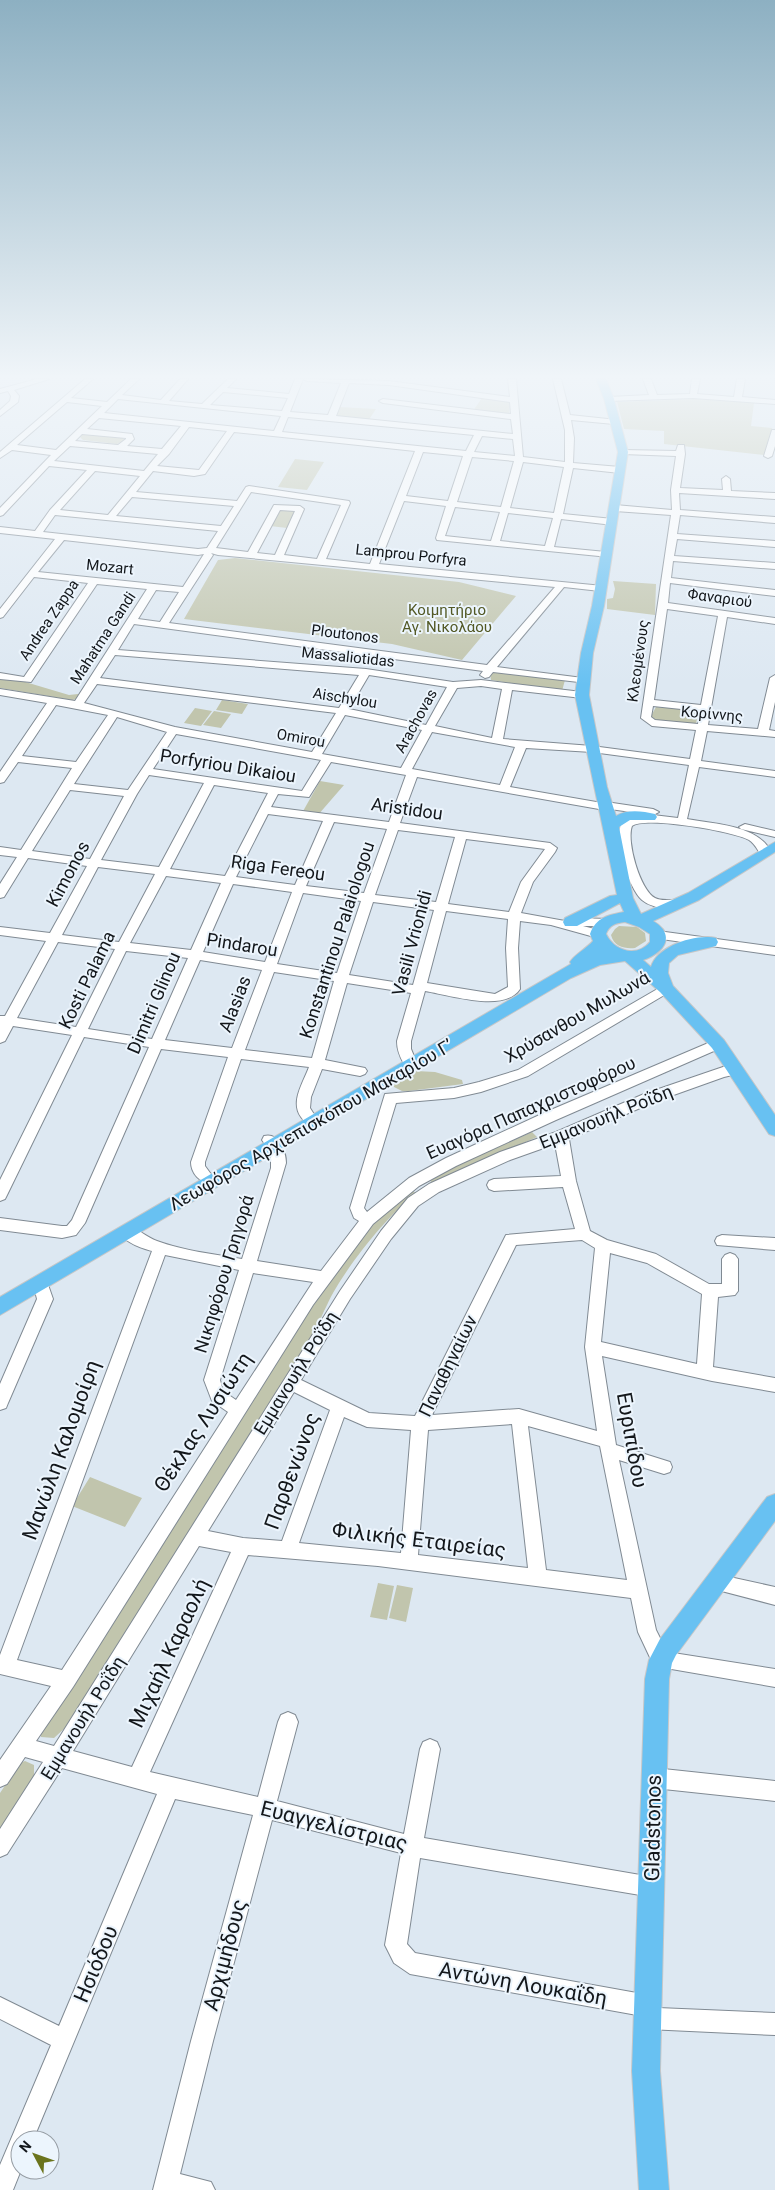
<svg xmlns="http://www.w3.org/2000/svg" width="775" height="2190" font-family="Roboto,sans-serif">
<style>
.green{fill:#c1c5ad}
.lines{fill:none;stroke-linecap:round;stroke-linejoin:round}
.minor-casing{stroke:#808a93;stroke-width:2}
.major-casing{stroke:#c6c7c8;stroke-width:2}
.minor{fill:#fff;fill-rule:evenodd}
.major{fill:#68c1f2;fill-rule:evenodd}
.labels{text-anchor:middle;stroke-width:4;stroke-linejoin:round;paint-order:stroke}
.far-street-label{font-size:15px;fill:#13171b;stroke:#ecf5fd}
.far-park-label{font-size:15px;fill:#525824;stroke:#ecf5fd}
.street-label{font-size:18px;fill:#13171b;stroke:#ecf5fd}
.near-street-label{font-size:21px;fill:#13171b;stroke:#ecf5fd}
</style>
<rect width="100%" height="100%" fill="#dde8f2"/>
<path class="green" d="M482 398 508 401 510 403 509 415 473 411Z
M696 399 754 403 751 426 772 428 764 455 664 444V431L624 429 617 402Z
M339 407 376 409 368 421 335 417Z
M84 433 120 436 125 440 117 444 83 440 80 437Z
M295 459 324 462 307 490 278 487Z
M280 509 296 511 287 528 270 526Z
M235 558 459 582 516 596 462 660 392 644 184 619 218 560Z
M613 581 656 584 655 615 607 609V599L613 598 615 589Z
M497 671 565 680 562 691 491 680 490 674Z
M0 678 22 681 69 695 78 694 79 696 77 699 72 700 0 688Z
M222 700 248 704 242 714 216 710Z
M656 707 693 710 698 713 696 724 657 721 651 716Z
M195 708 212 711 201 726 184 723Z
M214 711 231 714 221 728 203 725Z
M320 781 344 785 318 815 302 813Z
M619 926 637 927 645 933 646 941 635 948C625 949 614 947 611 935L615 929Z
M416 1071 435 1072 462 1080 463 1084 409 1091H402L394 1087 392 1084Z
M532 1132 537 1137 433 1183 430 1181 456 1166Z
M413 1191 416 1193C386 1217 343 1270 327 1305 322 1314 319 1324 314 1333L66 1727 54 1738 41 1737 40 1731 348 1251 369 1227 409 1192Z
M90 1477 142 1498 125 1527 72 1506Z
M378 1583 394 1586 387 1620 370 1617Z
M397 1585 413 1588 406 1622 389 1618Z
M25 1761 34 1765V1776L0 1833V1793L20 1763Z"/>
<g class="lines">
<defs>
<path id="minor" d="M37 379H49L14 390 19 396 18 402 0 416V410L10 401 11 396 8 391 0 393V389Z
M85 379H93L71 398 107 402 131 379H139L122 395 161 400 180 379H188L169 401 202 404 228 379H236L227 388 289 394 295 379H303L290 412 328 415 341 383 307 381 303 379 389 381 510 397 508 379H516L523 457 565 462V430L553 379H561L570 415 617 420 618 422 614 424 571 420 574 438 573 463 620 467 624 470 620 473 573 468 563 514 613 519 617 522 613 525 561 519 554 547 606 552 609 553V557L437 540 436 538 446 506 404 501 379 564 603 586V590L600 591 564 587 497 667 583 678 588 681 587 683 493 672 489 677 485 678 480 675 483 671 134 624 118 650 366 669 453 682 481 680 582 692 587 695 582 698 512 690 503 739 592 746 690 759 696 730 652 726 641 718 671 515 615 511 611 508 615 505 672 510 671 490 676 456 623 454 619 452 623 450 676 451 678 445H684L685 454 680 488 723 490 722 479 726 476 730 479 731 491 775 493V499L679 493 680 510 775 517V523L680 515 677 534 775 541V547L677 539 674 556 775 563V569L673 561 671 578 775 590V596L670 583 668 603 775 618V624L727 617 708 725 758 729 770 678 775 675V702L769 730 775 731V737L707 731 701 761 775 771V777L699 767 687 819C713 824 759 825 771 852L769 855H761C757 849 755 844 749 840 733 831 645 816 632 826 626 841 640 890 655 898 664 903 678 896 685 904 681 909 677 908 671 908 661 908 650 907 642 900 629 889 611 835 623 822 629 815 643 815 652 815L603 808 599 809 417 777 400 823 550 843 557 848 555 852 533 882 521 913 565 921 571 918 610 919 612 922 606 926H583L602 931 604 934 602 937 598 938 551 925 520 921 518 948 520 989C505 1013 449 995 425 991L411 1041V1049L416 1061 414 1064H404C400 1057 397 1050 397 1041L411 993 347 983 325 1060 365 1068 367 1071 365 1074 360 1076 322 1069 311 1097 310 1108 317 1119 315 1123C308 1125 305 1123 301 1117 290 1102 303 1083 309 1067L241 1059 205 1162V1166L213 1177 211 1181C200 1184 191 1173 191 1162L228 1057 161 1049 85 1223 76 1235 62 1238 0 1230V1218L62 1226H67L72 1220 149 1047 84 1037 7 1195 5 1199 0 1201V1180L72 1035 13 1026 5 1041 0 1043V1016H5L46 941 0 935V927L50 933 87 866 28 858 4 897 0 898V884L17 857 0 855V847L21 850 72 768 18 762 4 782 0 783V772L47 703 0 695V689L75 701 147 589 97 584 31 682 0 679V673L24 677 88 583 34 577 3 617 0 618V609L55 539 0 533V527L35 531 50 510 87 470 49 466 3 515 0 516V508L51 455 12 450 0 458V452ZM349 383 389 385 510 402 511 414 383 399 379 401 383 403 511 419 513 434 336 416ZM223 392 288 398 282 411 210 405ZM118 399 281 416 274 431 104 413ZM67 402 102 406 56 450 17 445ZM288 417 474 435 466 451 282 432ZM99 418 181 426 162 449 127 446 134 439 132 434 87 429ZM189 427 227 431 199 470 157 466 169 454ZM234 432 415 451 370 564 326 559 350 503 349 501 249 486 246 487 237 501 136 492 153 471 194 476 205 474ZM82 434 126 438V439L118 445 75 441ZM482 436 513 439 515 456 474 452ZM70 446 158 454 144 471 54 461ZM423 452 463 456 448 501 406 496ZM472 457 514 461 501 507 457 502ZM523 462 564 467 554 513 510 508ZM95 471 140 476 108 515 60 510ZM251 492 341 505 317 559 284 555 304 509 300 506 274 505 248 552 216 548ZM132 497 234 506 221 526 116 516ZM455 507 500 512 491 541 445 536ZM280 510 295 511 275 555 257 553ZM508 513 553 518 545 546 500 541ZM55 515 218 531 207 548 198 549 43 532ZM64 540 198 555 204 554 183 587 38 572ZM211 553 218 555 555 587 487 665 169 623 213 555ZM156 590 179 592 160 622 138 619ZM667 609 718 616 701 705 654 700ZM115 655 359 675 339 708 100 678ZM369 675 447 687 426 725 349 709ZM97 684 336 713 312 752 175 727 84 703ZM481 686 502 689 492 738 435 726 457 688ZM56 705 108 715 76 762 22 756ZM653 706 700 711 698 724 655 720 651 717ZM345 715 422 730 401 768 322 754ZM117 717 167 732 128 790 74 784ZM432 732 515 747 500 785 412 769ZM176 734 321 760 302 791 153 769ZM526 748 592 752 689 765 678 818 653 815 659 812 653 809 606 802 602 803 510 787ZM331 762 406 775 389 822 271 807 278 794 309 797ZM149 775 204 783 159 867 101 860 137 794ZM214 785 268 793 225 876 170 869ZM70 790 124 796 90 859 32 851ZM268 814 323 821 295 885 236 877ZM334 822 387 829 364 893 306 886ZM398 830 455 837 436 902 375 895ZM466 839 545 849 521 882 509 912 448 904ZM98 867 155 874 119 942 62 935ZM166 876 221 883 191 950 130 943ZM233 884 292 892 265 962 203 952ZM303 893 361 901 337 973 277 964ZM373 902 434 910 413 985 349 975ZM446 911 508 919 506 948 508 987 495 994 427 983ZM58 942 115 949 76 1027 17 1018ZM126 951 188 958 152 1039 88 1029ZM200 960 262 970 232 1048 165 1040ZM274 972 334 981 312 1058 245 1050Z
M643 379H651L657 395 690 394 692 379H700L697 394 734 397 737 379H745L742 397 775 400V404L693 398 609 401 605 399 609 397 649 395Z
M772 430H775V446L772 456 768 458 764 456Z
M745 824 775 831V837L741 829 739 827Z
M658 931 775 947V955L654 938 652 935 654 932Z
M666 984 671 985 672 988 671 991 528 1076 481 1092 454 1098 396 1103 364 1208 367 1212 409 1178 446 1158 546 1112 713 1041H723L725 1044 723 1047 556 1120 456 1166 419 1186 373 1224 313 1305 73 1687 36 1741 54 1746 340 1291 381 1231 408 1198 429 1184 500 1152 556 1132 644 1094 723 1067 736 1065 741 1067 743 1070 741 1073 724 1077 654 1102 569 1139 576 1181 590 1231 607 1240 656 1254 709 1284H722V1259L725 1255 730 1253 735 1255 738 1259V1291L735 1295 718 1297 713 1367 775 1378V1392L712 1381 602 1356 616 1445 670 1462 672 1467 670 1472 664 1474 619 1460 656 1630 667 1652 775 1669V1687L654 1666 638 1632 631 1598 378 1566 248 1555 150 1772 258 1797 278 1722 281 1715 288 1712 295 1715 298 1722 277 1801 404 1834 420 1749 423 1742 430 1739 437 1742 440 1749 424 1838 652 1877 659 1880 662 1887 659 1894 652 1897 420 1858 407 1944 415 1953 648 1995 656 1998 658 2008 775 2013V2035L647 2029 639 2026 636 2018 637 2015 410 1974 394 1963 385 1945 401 1853 272 1820 213 2041 180 2174 211 2182 215 2190H153L191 2041 253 1815 175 1799 33 2140H20L21 2170 13 2190H0V2165L51 2045 0 2019V1997L59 2026 157 1794 62 1768 7 1854 0 1857V1829L43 1762 25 1757 7 1784 0 1787V1760L51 1686 0 1674V1655L152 1251C141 1248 125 1243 120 1232L122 1228C133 1224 146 1237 157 1241 184 1251 214 1254 242 1259L271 1168V1153L262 1140 264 1136C279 1132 286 1152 286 1163L257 1261 321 1271 359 1221 354 1218 350 1208 385 1094 454 1088 479 1082 518 1070ZM555 1144 561 1176 494 1179 489 1181 487 1185 489 1189 494 1191 563 1187 575 1229 506 1235 415 1416 369 1413 301 1380 350 1299 391 1239 418 1206 439 1192 510 1160ZM582 1240 595 1248 585 1347 597 1431 519 1409 432 1415 516 1245ZM610 1253 647 1263 702 1294 697 1364 601 1342ZM165 1255 239 1270 204 1380 212 1401 228 1412 62 1670 17 1660ZM253 1273 313 1282 236 1400 223 1391 220 1380ZM294 1392 330 1410 282 1541 243 1538 208 1531ZM344 1417 367 1427 411 1430 401 1553 299 1543ZM512 1424 528 1568 418 1555 428 1430ZM528 1426 600 1446 627 1580 546 1570ZM199 1546 231 1552 132 1767 73 1751Z
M722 1235 775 1238V1250L717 1245 715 1241 717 1237Z
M41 1277 46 1279 53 1299 8 1403 6 1408 0 1410V1384L37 1299 33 1283 36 1279Z
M716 1574 775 1587V1605L710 1588 707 1582 710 1576Z
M654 1768 775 1781V1801L654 1788 647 1785 644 1778 647 1771Z"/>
<path id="major" d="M596 379H606L614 399 628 452 604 606 593 653 589 695 607 787 616 816C627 809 642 811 655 814L657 817 655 820H630L619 827 633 898 641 914 688 893 775 842V852L699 900 653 921C677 935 664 953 643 960L651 967C657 946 696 933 716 938L718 942 716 946 678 955 669 963 668 973 673 986 724 1040 775 1115V1136L769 1134 712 1048 660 992 625 961 600 965 571 978 0 1315V1297L571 964 570 962C574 955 587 948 593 941L590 934C596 917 609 915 624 912L620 903 577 926H565L563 922 565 918 610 896 617 895 575 695 581 653 592 606 618 452 604 399ZM625 922 639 927 650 934V942C637 958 614 951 606 934 609 925 616 923 625 922Z
M775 1494V1521L676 1655 672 1663 669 1679 660 2071 669 2190H639L632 2071 645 1679 649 1660 660 1639 767 1497Z"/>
</defs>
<use href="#minor" class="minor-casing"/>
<use href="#major" class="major-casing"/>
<use href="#minor" class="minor"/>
<use href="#major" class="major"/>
</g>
<linearGradient id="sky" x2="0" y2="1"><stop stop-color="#8db0c2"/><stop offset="0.55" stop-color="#f0f5f9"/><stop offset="1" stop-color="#f0f5f9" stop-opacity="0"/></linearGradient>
<rect width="775" height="685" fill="url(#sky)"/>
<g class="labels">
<g class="far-street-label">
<text transform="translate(411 555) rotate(6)" y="5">Lamprou Porfyra</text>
<text transform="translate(110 567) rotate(6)" y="5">Mozart</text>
<text transform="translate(720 598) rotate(8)" y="5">Φαναριού</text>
<text transform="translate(49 620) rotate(-56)" y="5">Andrea Zappa</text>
<text transform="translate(345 634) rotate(7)" y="5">Ploutonos</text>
<text transform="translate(103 638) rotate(-57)" y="5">Mahatma Gandi</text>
<text transform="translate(348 657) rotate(6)" y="5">Massaliotidas</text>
<text transform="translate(638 661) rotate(-82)" y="5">Κλεομένους</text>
<text transform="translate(345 698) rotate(9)" y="5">Aischylou</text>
<text transform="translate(712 714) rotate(5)" y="5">Κορίννης</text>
<text transform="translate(416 721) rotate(-61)" y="5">Arachovas</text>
<text transform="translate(301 738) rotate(10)" y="5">Omirou</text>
</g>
<g class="far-park-label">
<text x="447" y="615">Κοιμητήριο<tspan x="447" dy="17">Αγ. Νικολάου</tspan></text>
</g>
<g class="street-label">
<text transform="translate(228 766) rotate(9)" y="6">Porfyriou Dikaiou</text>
<text transform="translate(407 809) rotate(8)" y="6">Aristidou</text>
<text transform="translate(278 868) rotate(8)" y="6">Riga Fereou</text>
<text transform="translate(68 874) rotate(-62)" y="6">Kimonos</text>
<text transform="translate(337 940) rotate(-72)" y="6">Konstantinou Palaiologou</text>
<text transform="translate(412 943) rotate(-75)" y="6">Vasili Vrionidi</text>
<text transform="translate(242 945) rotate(9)" y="6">Pindarou</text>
<text transform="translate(87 980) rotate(-64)" y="6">Kosti Palama</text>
<text transform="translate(154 1003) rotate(-67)" y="6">Dimitri Glinou</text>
<text transform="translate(235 1004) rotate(-69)" y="6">Alasias</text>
<text transform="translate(577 1017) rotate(-30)" y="6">Χρύσανθου Μυλωνά</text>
<text transform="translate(531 1108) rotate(-24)" y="6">Ευαγόρα Παπαχριστοφόρου</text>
<text transform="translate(606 1117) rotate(-22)" y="6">Εμμανουήλ Ροΐδη</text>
<text transform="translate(311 1125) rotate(-30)" y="6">Λεωφόρος Αρχιεπισκόπου Μακαρίου Γ’</text>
<text transform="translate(224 1274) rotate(-73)" y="6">Νικηφόρου Γρηγορά</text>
<text transform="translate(448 1366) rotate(-64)" y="6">Παναθηναίων</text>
<text transform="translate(296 1373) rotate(-58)" y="6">Εμμανουήλ Ροΐδη</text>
<text transform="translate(83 1718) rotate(-58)" y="6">Εμμανουήλ Ροΐδη</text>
</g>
<g class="near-street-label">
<text transform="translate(203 1422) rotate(-57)" y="7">Θέκλας Λυσιώτη</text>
<text transform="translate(632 1440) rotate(80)" y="7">Ευριπίδου</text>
<text transform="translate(61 1450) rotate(-70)" y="7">Μανώλη Καλομοίρη</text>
<text transform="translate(292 1471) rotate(-70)" y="7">Παρθενώνος</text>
<text transform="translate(419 1540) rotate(7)" y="7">Φιλικής Εταιρείας</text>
<text transform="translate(169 1653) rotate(-65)" y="7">Μιχαήλ Καραολή</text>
<text transform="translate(334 1826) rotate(14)" y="7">Ευαγγελίστριας</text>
<text transform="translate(653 1828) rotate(-89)" y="7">Gladstonos</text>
<text transform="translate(225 1955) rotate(-75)" y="7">Αρχιμήδους</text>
<text transform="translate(96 1964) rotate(-67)" y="7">Ησιόδου</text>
<text transform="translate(523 1984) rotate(10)" y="7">Αντώνη Λουκαΐδη</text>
</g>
</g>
<g transform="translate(35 2155) rotate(311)"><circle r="24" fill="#ecf5fd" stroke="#959ca3"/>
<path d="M0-4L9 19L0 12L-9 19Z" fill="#6b741d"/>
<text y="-8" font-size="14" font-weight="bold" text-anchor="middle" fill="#13171b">N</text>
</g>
</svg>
